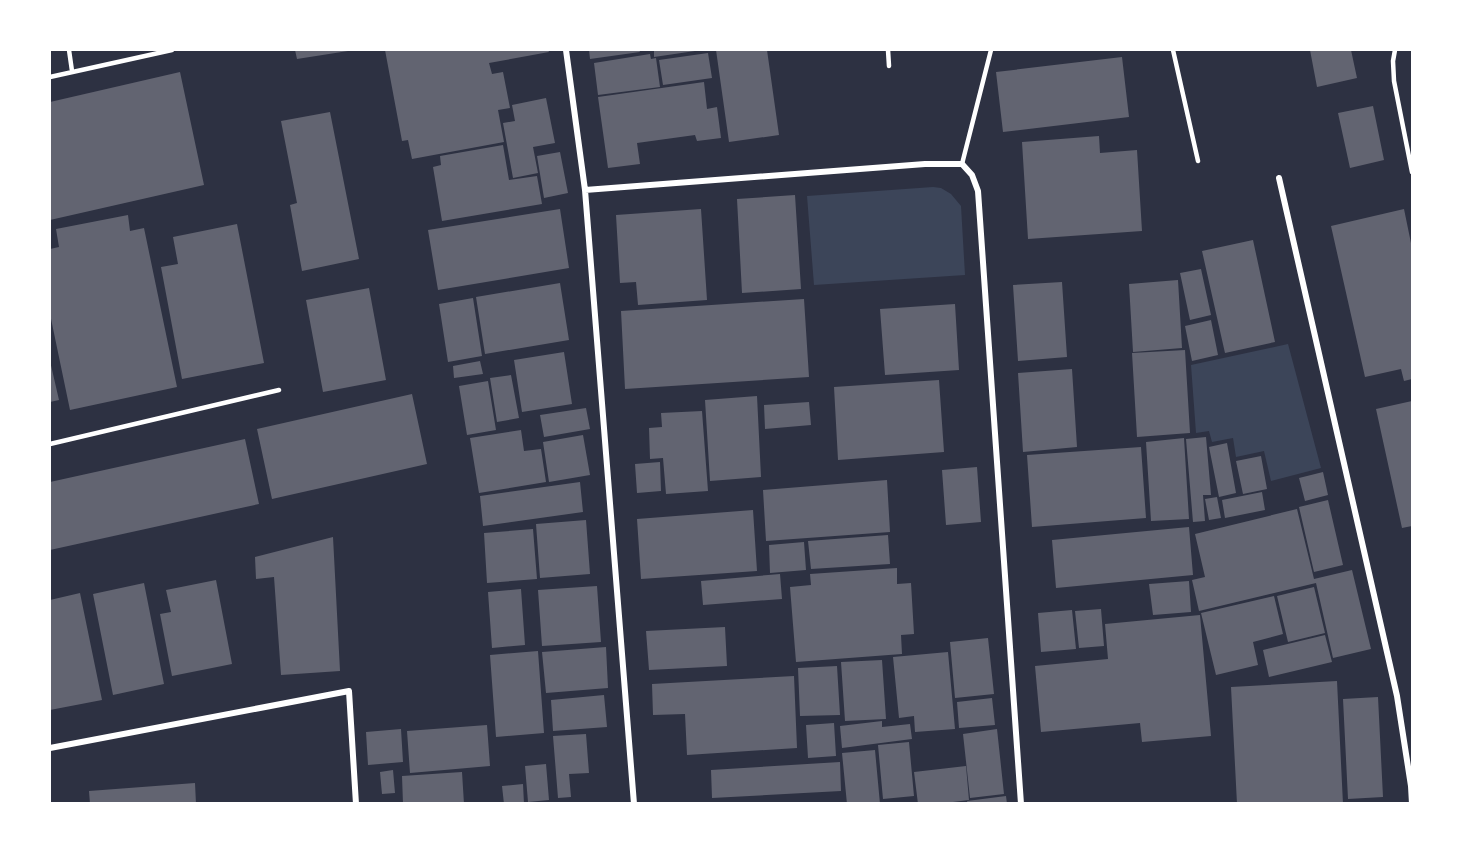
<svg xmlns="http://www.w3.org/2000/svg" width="1462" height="853" font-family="Signika,sans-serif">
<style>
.green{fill:#3c4559}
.building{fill:#626471}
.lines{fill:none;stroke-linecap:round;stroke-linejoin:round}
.service{stroke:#fff;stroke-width:4.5}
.minor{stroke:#fff;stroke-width:6}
</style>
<rect width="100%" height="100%" fill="#2d3142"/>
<path class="green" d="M933 187 941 188 951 194 961 206 965 275 814 285 807 196Z
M1288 344 1321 468 1271 481 1264 451 1236 457 1233 438 1212 442 1209 431 1196 433 1191 365Z"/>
<path class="building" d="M295 50H348V51L297 59Z
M385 50H548L549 52 489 63 492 74 503 72 510 108 498 110 504 142 412 159 408 140 402 141Z
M589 50H639L640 52 590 59Z
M654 50H695V51L654 57Z
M716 50H767L779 135 729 142Z
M1310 50H1351L1357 78 1317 87Z
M708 53 712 78 663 85 659 60Z
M650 54 651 59 656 58 660 87 598 95 594 63Z
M1122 57 1129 117 1003 132 996 72Z
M180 72 204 185 50 220V102Z
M704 82 707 109 717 107 721 138 697 141 695 135 637 143 640 164 608 168 598 97Z
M546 98 555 143 533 147 538 173 513 178 503 123 515 121 512 105Z
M1373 106 1384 160 1350 168 1338 113Z
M330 112 359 259 302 271 290 205 297 203 281 121Z
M1099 136 1100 153 1137 150 1142 231 1028 239 1022 142Z
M503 145 509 180 537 176 542 204 442 221 433 167 441 165 440 156Z
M560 152 568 193 544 198 537 156Z
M795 195 801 289 742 293 737 199Z
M560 209 569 268 438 290 428 230Z
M701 209 707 300 638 305 636 282 620 283 616 215Z
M1404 209 1412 248V379L1404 381 1401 369 1365 377 1331 226Z
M128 215 130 231 144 228 177 387 70 410 50 314V249L59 247 56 229Z
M237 224 264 363 182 379 161 267 178 264 173 237Z
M1253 240 1275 342 1225 353 1202 251Z
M1201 269 1211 315 1190 320 1180 273Z
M1178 280 1182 348 1133 352 1129 284Z
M1062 282 1067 357 1018 361 1013 285Z
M560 283 569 340 485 354 476 297Z
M369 288 386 380 323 392 306 300Z
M473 298 482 356 448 362 439 304Z
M804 299 809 377 625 389 621 311Z
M955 304 959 370 885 375 880 309Z
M1211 320 1218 355 1192 361 1185 326Z
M1185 350 1190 433 1137 437 1132 353Z
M564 352 572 404 522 412 514 360Z
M50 361 59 400 50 402Z
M480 361 483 374 454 378 453 366Z
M1072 369 1077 447 1023 452 1018 373Z
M511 375 519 418 497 422 490 378Z
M939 380 944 452 838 460 834 387Z
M488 381 496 430 467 435 459 386Z
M412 394 427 464 272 499 257 429Z
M757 396 761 477 710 481 705 400Z
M1412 401V526L1402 528 1376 409Z
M809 402 811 425 765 429 764 405Z
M586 408 590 429 544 437 540 415Z
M702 411 708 491 666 494 663 458 650 459 649 428 662 427 661 413Z
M521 430 524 451 541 449 546 482 479 493 470 438Z
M583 435 590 475 549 482 543 442Z
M1206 437 1211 495H1203L1205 521 1193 522 1186 439Z
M1184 438 1189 519 1151 521 1146 442Z
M245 439 259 504 50 550V482Z
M1227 443 1236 493 1219 497 1209 447Z
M1141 447 1146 518 1032 527 1027 455Z
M1261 456 1267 489 1243 494 1236 461Z
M660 462 661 491 637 493 635 464Z
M977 467 981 522 946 525 942 470Z
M1323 472 1328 495 1305 501 1299 478Z
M887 480 890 532 766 541 763 490Z
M580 482 583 512 483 526 480 496Z
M1262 492 1265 510 1225 518 1222 500Z
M1217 497 1221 518 1209 520 1205 499Z
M1328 500 1343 565 1314 572 1299 507Z
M1297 509 1314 579 1352 570 1371 649 1333 658 1316 583 1199 611 1192 580 1205 577 1195 534Z
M753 510 757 571 641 579 637 519Z
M586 520 590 574 540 578 536 524Z
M1189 527 1193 575 1056 588 1052 540Z
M533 529 537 579 487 583 484 533Z
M888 535 890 564 811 569 808 541Z
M333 537 340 671 281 675 274 577 256 579 255 557Z
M804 542 806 570 770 573 769 545Z
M897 568V584L911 583 914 634 901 635 902 654 796 662 790 587 811 585 810 574Z
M780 574 782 599 703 605 701 581Z
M216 580 232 664 172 676 160 614 171 612 166 590Z
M1189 581 1191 612 1153 615 1149 584Z
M144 583 164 684 113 695 93 594Z
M597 586 601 642 542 646 538 590Z
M1314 587 1325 633 1288 642 1277 596Z
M521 589 525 645 492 648 488 592Z
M80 593 102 700 50 710V600Z
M1274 596 1283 634 1253 642 1258 665 1216 675 1201 613Z
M1101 609 1104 646 1079 648 1075 611Z
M1072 610 1076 649 1041 652 1038 613Z
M1200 615 1211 736 1142 742 1140 723 1041 732 1035 666 1108 659 1105 624Z
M725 627 727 666 649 670 646 631Z
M1325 635 1332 662 1269 677 1263 650Z
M988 638 994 694 955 698 950 642Z
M606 647 608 688 546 693 542 652Z
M538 651 544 733 496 737 490 655Z
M948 652 955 729 915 732 914 716 899 718 893 657Z
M882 660 886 719 845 721 841 662Z
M837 666 840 715 800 716 798 668Z
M794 676 797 748 687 755 685 714 653 715 652 684Z
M1337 681 1343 804H1237L1231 687Z
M604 695 607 727 553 731 551 700Z
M1378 697 1383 797 1348 799 1343 699Z
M992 698 995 725 959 728 957 702Z
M882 721V727L910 724 912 739 842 748 840 726Z
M834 723 836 756 808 758 806 725Z
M487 725 490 766 410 773 407 731Z
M401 729 403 762 368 765 366 732Z
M997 729 1004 794 970 798 963 734Z
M586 734 589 773 569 774 571 797 558 798 553 736Z
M909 742 914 796 883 799 878 745Z
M875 750 880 804H847L842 753Z
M840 762 841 791 712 798 711 770Z
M546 764 549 800 528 802 525 766Z
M966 766 969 800 937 804H918L914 772Z
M393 770 395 793 382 794 380 772Z
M462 772 464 804H403L402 776Z
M195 783 196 804H90L89 791Z
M523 784 524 804H504L502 786Z
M1006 796 1007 804H968L967 801Z"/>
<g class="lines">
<path class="service" d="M69 50 72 71
M888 50 889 66
M1173 50 1198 161
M1395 50 1393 61 1394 81 1412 172
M50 77 172 50
M962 164 991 50
M50 444 279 390"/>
<path class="minor" d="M566 50 585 190 634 804
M1279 178 1397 696 1411 786 1412 804
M585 190 925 164H962L972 175 978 191 1021 804
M50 748 349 691 356 804"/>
</g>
<rect width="1462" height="853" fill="none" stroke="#ffffff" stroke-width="102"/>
</svg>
